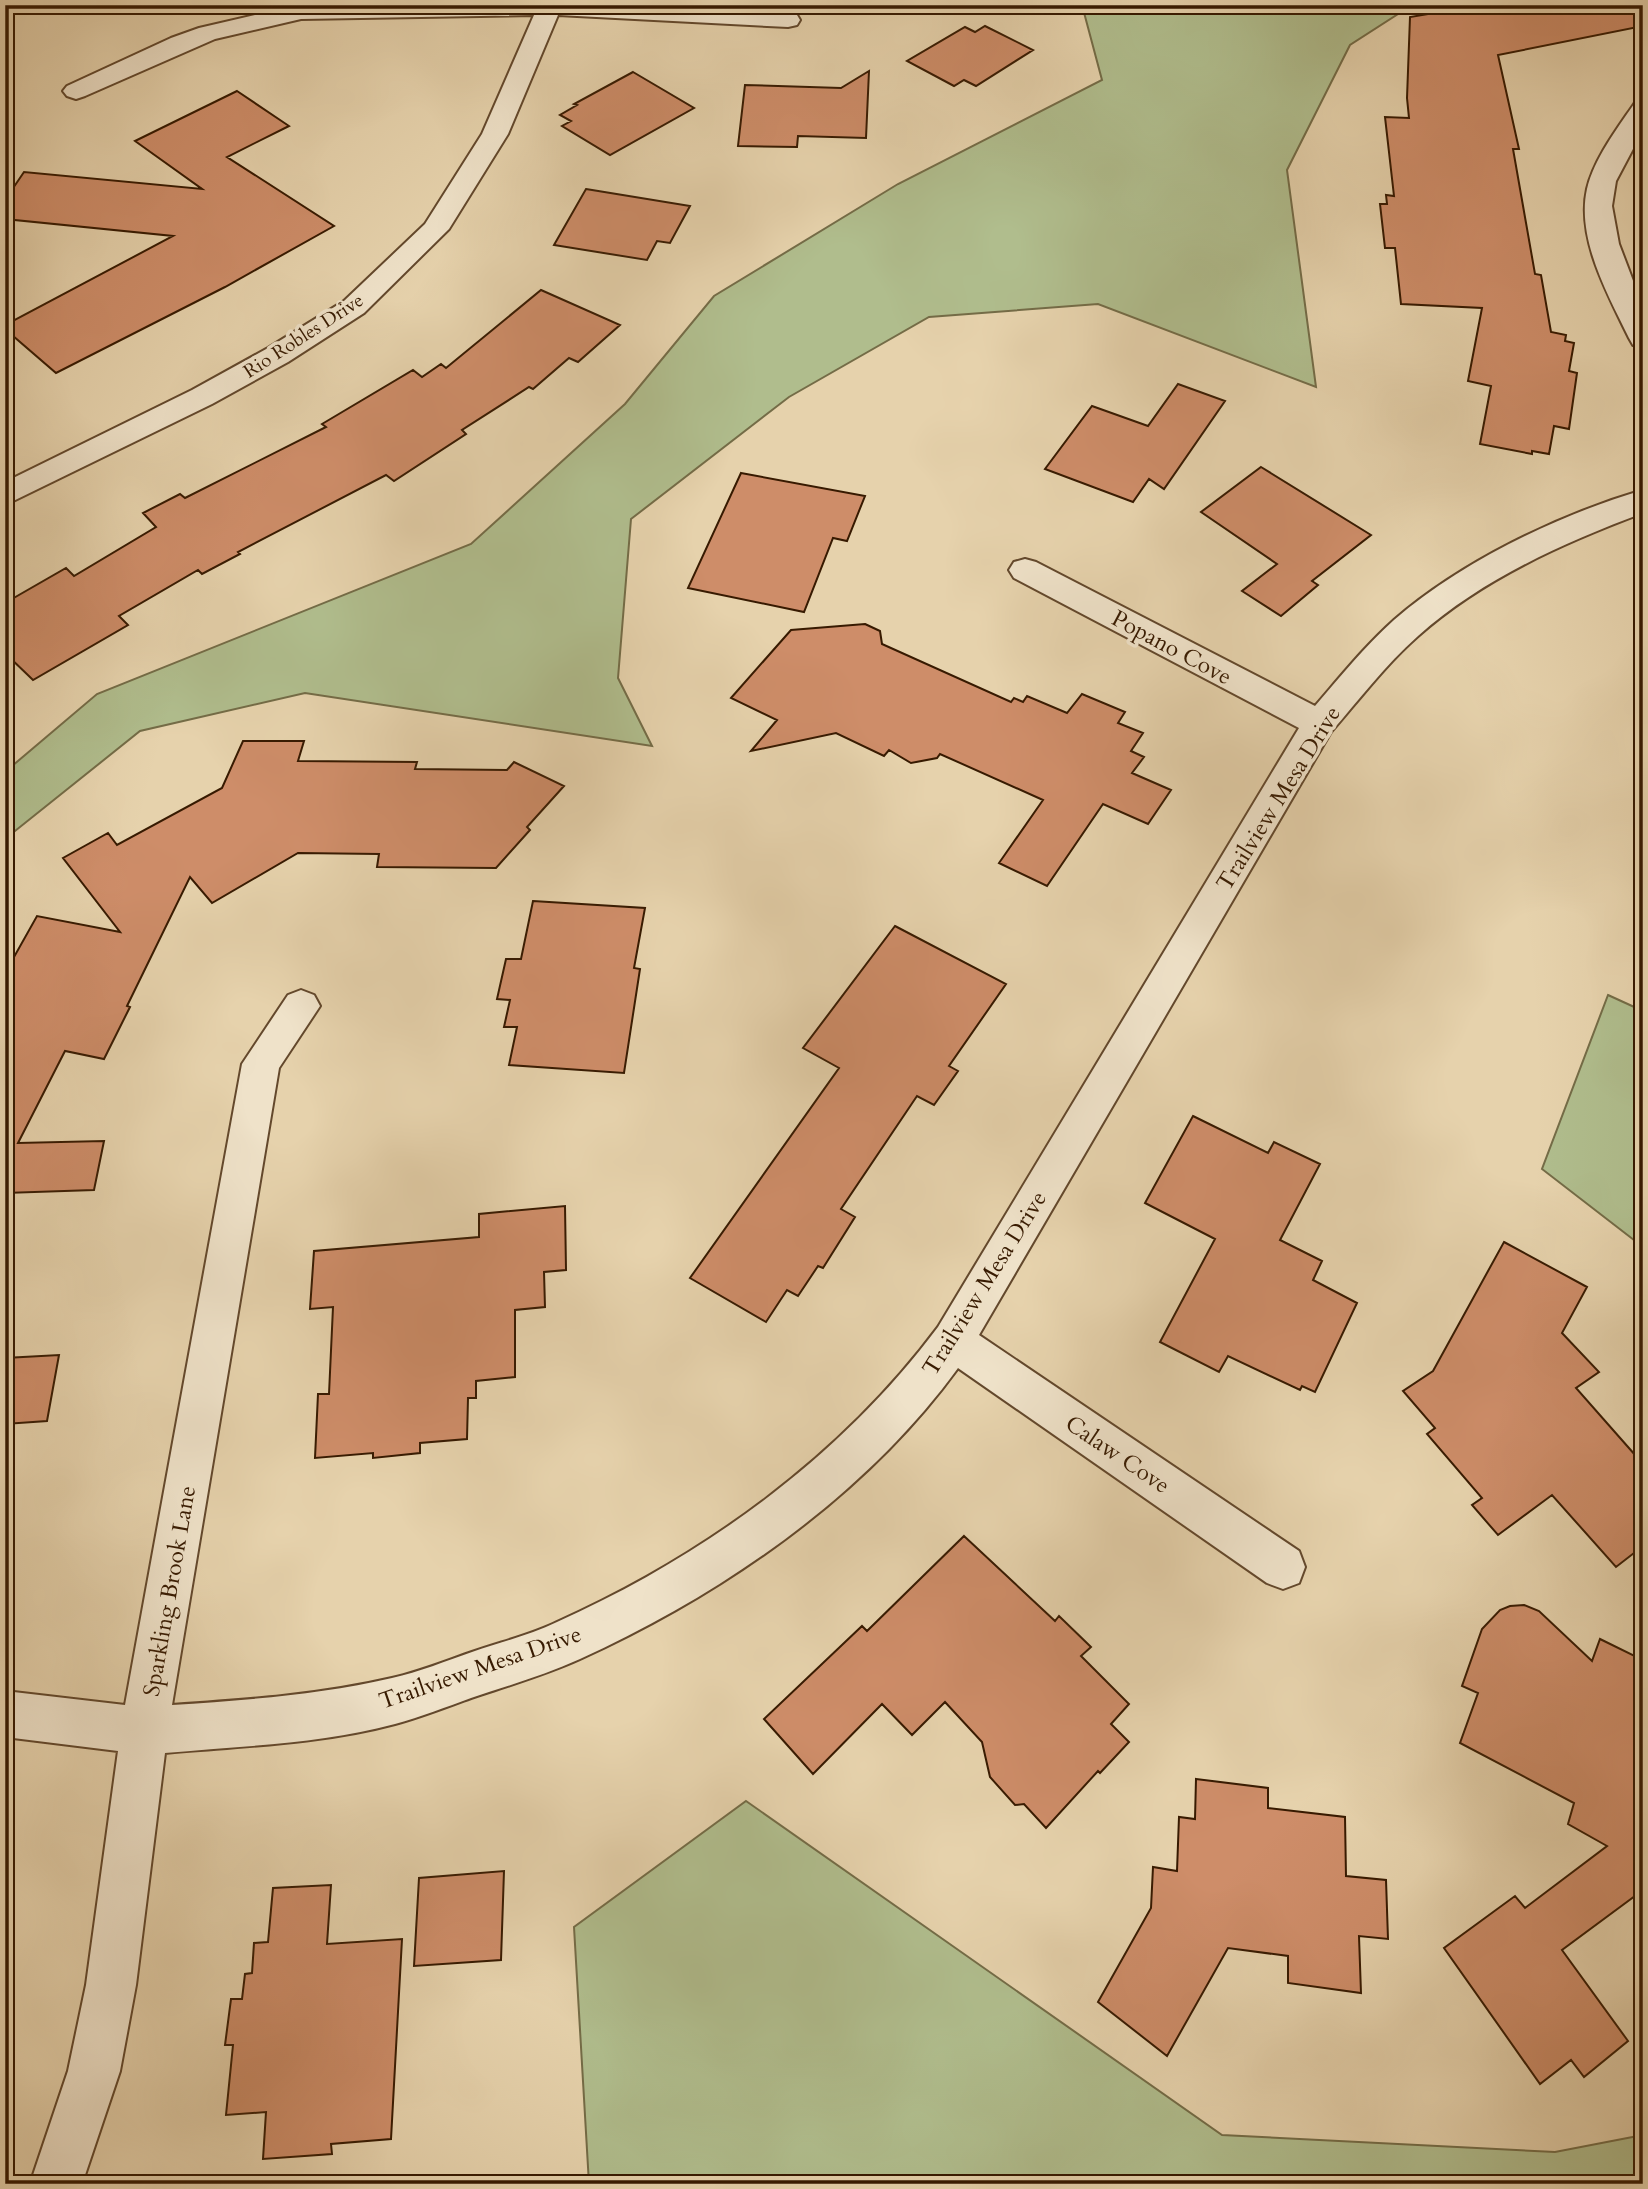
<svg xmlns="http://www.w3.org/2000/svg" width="1648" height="2189" font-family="Cardo,serif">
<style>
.green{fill:#b0bd8d;stroke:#746c47;stroke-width:2}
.building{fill:#ce8d69;stroke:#371a01;stroke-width:2}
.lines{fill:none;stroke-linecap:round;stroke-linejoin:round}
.minor-casing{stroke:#63482c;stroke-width:4}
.minor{fill:#efe2c9;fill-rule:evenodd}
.labels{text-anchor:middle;stroke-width:7;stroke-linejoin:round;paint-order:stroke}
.far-street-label{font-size:19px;fill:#371a01;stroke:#efe2c9}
.street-label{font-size:23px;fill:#371a01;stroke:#efe2c9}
</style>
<rect width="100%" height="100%" fill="#e6d2ac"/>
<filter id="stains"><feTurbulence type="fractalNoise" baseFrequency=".00286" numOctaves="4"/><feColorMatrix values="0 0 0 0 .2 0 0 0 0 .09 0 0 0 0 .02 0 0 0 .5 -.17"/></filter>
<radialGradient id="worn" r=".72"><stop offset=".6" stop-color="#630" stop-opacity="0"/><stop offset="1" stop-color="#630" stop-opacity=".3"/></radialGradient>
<path class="green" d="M1082 5H1412L1350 45 1287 170 1316 387 1098 304 929 317 789 397 631 519 618 678 652 746 305 693 140 731 5 839V772L97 694 471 544 625 404 714 296 898 184 1102 80Z
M1608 995 1643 1011V1247L1542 1169Z
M746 1801 1222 2135 1555 2152 1643 2135V2184H589L574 1927Z"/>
<path class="building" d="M1482 5H1643V26L1498 55 1519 149H1513L1535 274 1541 275 1551 332 1566 335 1565 341 1574 343 1569 371 1577 373 1569 429 1554 426 1549 454 1532 451V454L1480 444 1491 386 1468 381 1482 308 1401 304 1395 248H1385L1380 204H1387L1386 195 1394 196 1385 117 1409 118 1407 98 1410 17Z
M985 26 1033 50 976 86 964 80 954 86 907 61 965 27 975 32Z
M869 71 866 138 798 136 797 147 738 146 745 85 841 88Z
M633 72 694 108 610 155 562 126 571 121 560 115 577 105 574 104Z
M237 91 289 126 227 157 334 226 225 287 56 373 5 329V325L173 236 5 219V200L24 172 202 189 135 141Z
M586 189 690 206 670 243 657 241 647 260 554 245Z
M541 290 620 325 578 362 569 358 533 389 529 387 462 430 466 434 394 481 386 475 238 552 240 554 202 574 198 570 119 616 128 625 33 680 5 653V603L66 568 74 576 156 527 143 513 180 494 185 498 326 427 322 424 413 370 422 377 441 364 446 368Z
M1178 384 1225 401 1164 489 1149 479 1133 502 1045 469 1092 406 1148 426Z
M1261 467 1371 535 1312 581 1318 585 1281 616 1242 591 1277 564 1201 512Z
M741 473 865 496 847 541 833 538 804 612 688 588Z
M865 624 880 631 882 644 1011 702 1014 698 1023 702 1027 696 1067 713 1082 694 1125 712 1118 723 1143 733 1131 751 1144 757 1132 773 1171 790 1148 824 1103 804 1047 886 999 863 1043 800 940 754 937 758 911 763 889 750 884 756 836 733 751 751 777 720 731 698 791 630Z
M243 741H304L298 761 417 762 415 769 507 770 514 762 564 786 527 827 530 830 496 868 377 867 379 854 298 853 212 903 190 877 127 1006 130 1007 104 1059 65 1051 18 1143 104 1141 94 1190 5 1193V973L37 916 120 932 63 858 108 833 117 845 222 788Z
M533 901 645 908 634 968 640 969 624 1073 509 1065 517 1027H504L510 1000 497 999 506 959H521Z
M895 926 1006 984 949 1066 958 1071 934 1105 917 1096 841 1209 855 1217 823 1268 818 1266 798 1296 787 1290 766 1322 690 1278 839 1068 803 1048Z
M1193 1116 1268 1153 1274 1142 1320 1164 1280 1240 1322 1261 1313 1280 1357 1303 1315 1392 1302 1386 1300 1390 1228 1356 1219 1372 1160 1342 1215 1239 1145 1203Z
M565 1206 566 1270 544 1272 545 1307 515 1310V1377L476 1381V1398H468L467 1439 420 1443V1453L373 1458V1453L315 1458 318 1394H329L333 1307 310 1309 314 1251 479 1237V1214Z
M1504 1242 1587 1287 1562 1333 1599 1372 1576 1388 1643 1464V1546L1616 1567 1552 1495 1498 1535 1472 1505 1482 1498 1427 1434 1435 1428 1403 1391 1433 1371Z
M59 1355 47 1421 5 1424V1358Z
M964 1536 1055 1621 1059 1616 1091 1647 1081 1656 1129 1704 1111 1724 1129 1742 1100 1773 1098 1771 1046 1828 1024 1804 1015 1805 990 1777 982 1742 945 1702 912 1735 882 1704 813 1774 764 1719 862 1626 867 1631Z
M1524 1605 1539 1611 1592 1661 1600 1639 1643 1660V1890L1562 1950 1628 2041 1584 2077 1571 2060 1540 2084 1444 1948 1515 1896 1525 1908 1607 1846 1568 1824 1574 1803 1460 1743 1478 1693 1462 1686 1482 1629 1500 1610 1510 1606Z
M1196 1779 1268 1788V1808L1345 1817 1346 1876 1386 1880 1388 1939 1359 1936 1361 1993 1288 1983V1956L1228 1948 1167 2056 1098 2002 1151 1908 1153 1867 1177 1871 1179 1817 1195 1819Z
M504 1871 501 1960 414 1966 419 1878Z
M331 1885 327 1944 402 1939 391 2139 331 2144 332 2154 263 2159 266 2112 226 2115 233 2045H225L231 1999H242L245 1974 252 1973 254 1943 268 1942 273 1888Z"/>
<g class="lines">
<defs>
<path id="minor" d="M298 5H653L788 13 797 15 800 20 797 25 788 27 558 15 508 134 449 229 364 313 288 362 212 404 5 505V482L192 390 268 348 344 301 425 224 482 134 534 15 301 19 215 39 85 96 76 99 67 96 63 91 67 86 171 38 199 28Z
M1643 101V130L1616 181 1612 206 1619 244 1643 307V347L1633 345 1629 338C1608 295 1576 238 1587 189 1594 159 1617 129 1634 104Z
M1643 490V513C1563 543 1482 579 1418 636 1385 665 1359 700 1331 732L979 1335 1299 1551 1305 1567 1299 1583 1283 1589 1267 1583 958 1368C865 1496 723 1594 580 1659 545 1675 507 1686 471 1698 446 1707 421 1717 395 1724 321 1744 241 1746 165 1753L136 1985 120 2071 82 2184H30L68 2071 86 1985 118 1751 5 1737V1691L125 1705 242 1064 288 995 301 990 314 995 320 1006 279 1068 172 1705C246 1700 319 1695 392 1678 419 1672 446 1661 472 1652 500 1642 531 1635 557 1622 704 1556 841 1457 938 1327L1299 728 1014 578 1009 570 1014 562 1025 559 1036 562 1315 706C1341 676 1365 646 1394 620 1461 562 1558 515 1643 490Z"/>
</defs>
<use href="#minor" class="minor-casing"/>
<use href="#minor" class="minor"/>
</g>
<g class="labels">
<g class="far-street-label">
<text transform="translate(303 335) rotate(-33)" y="7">Rio Robles Drive</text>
</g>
<g class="street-label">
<text transform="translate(1172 647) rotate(28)" y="8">Popano Cove</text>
<text transform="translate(1278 798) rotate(-58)" y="8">Trailview Mesa Drive</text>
<text transform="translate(984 1283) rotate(-58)" y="8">Trailview Mesa Drive</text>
<text transform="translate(1118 1454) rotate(34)" y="8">Calaw Cove</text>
<text transform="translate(169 1591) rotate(-80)" y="8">Sparkling Brook Lane</text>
<text transform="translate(480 1667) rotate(-19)" y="8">Trailview Mesa Drive</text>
</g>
</g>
<rect width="1648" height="2189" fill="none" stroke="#e6d2ac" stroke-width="28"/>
<rect x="7" y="7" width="1634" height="2175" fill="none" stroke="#371a01" stroke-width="3.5"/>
<rect x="14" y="14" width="1620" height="2161" fill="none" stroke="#371a01" stroke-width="2"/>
<rect width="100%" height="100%" filter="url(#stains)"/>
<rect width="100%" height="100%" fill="url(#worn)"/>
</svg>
